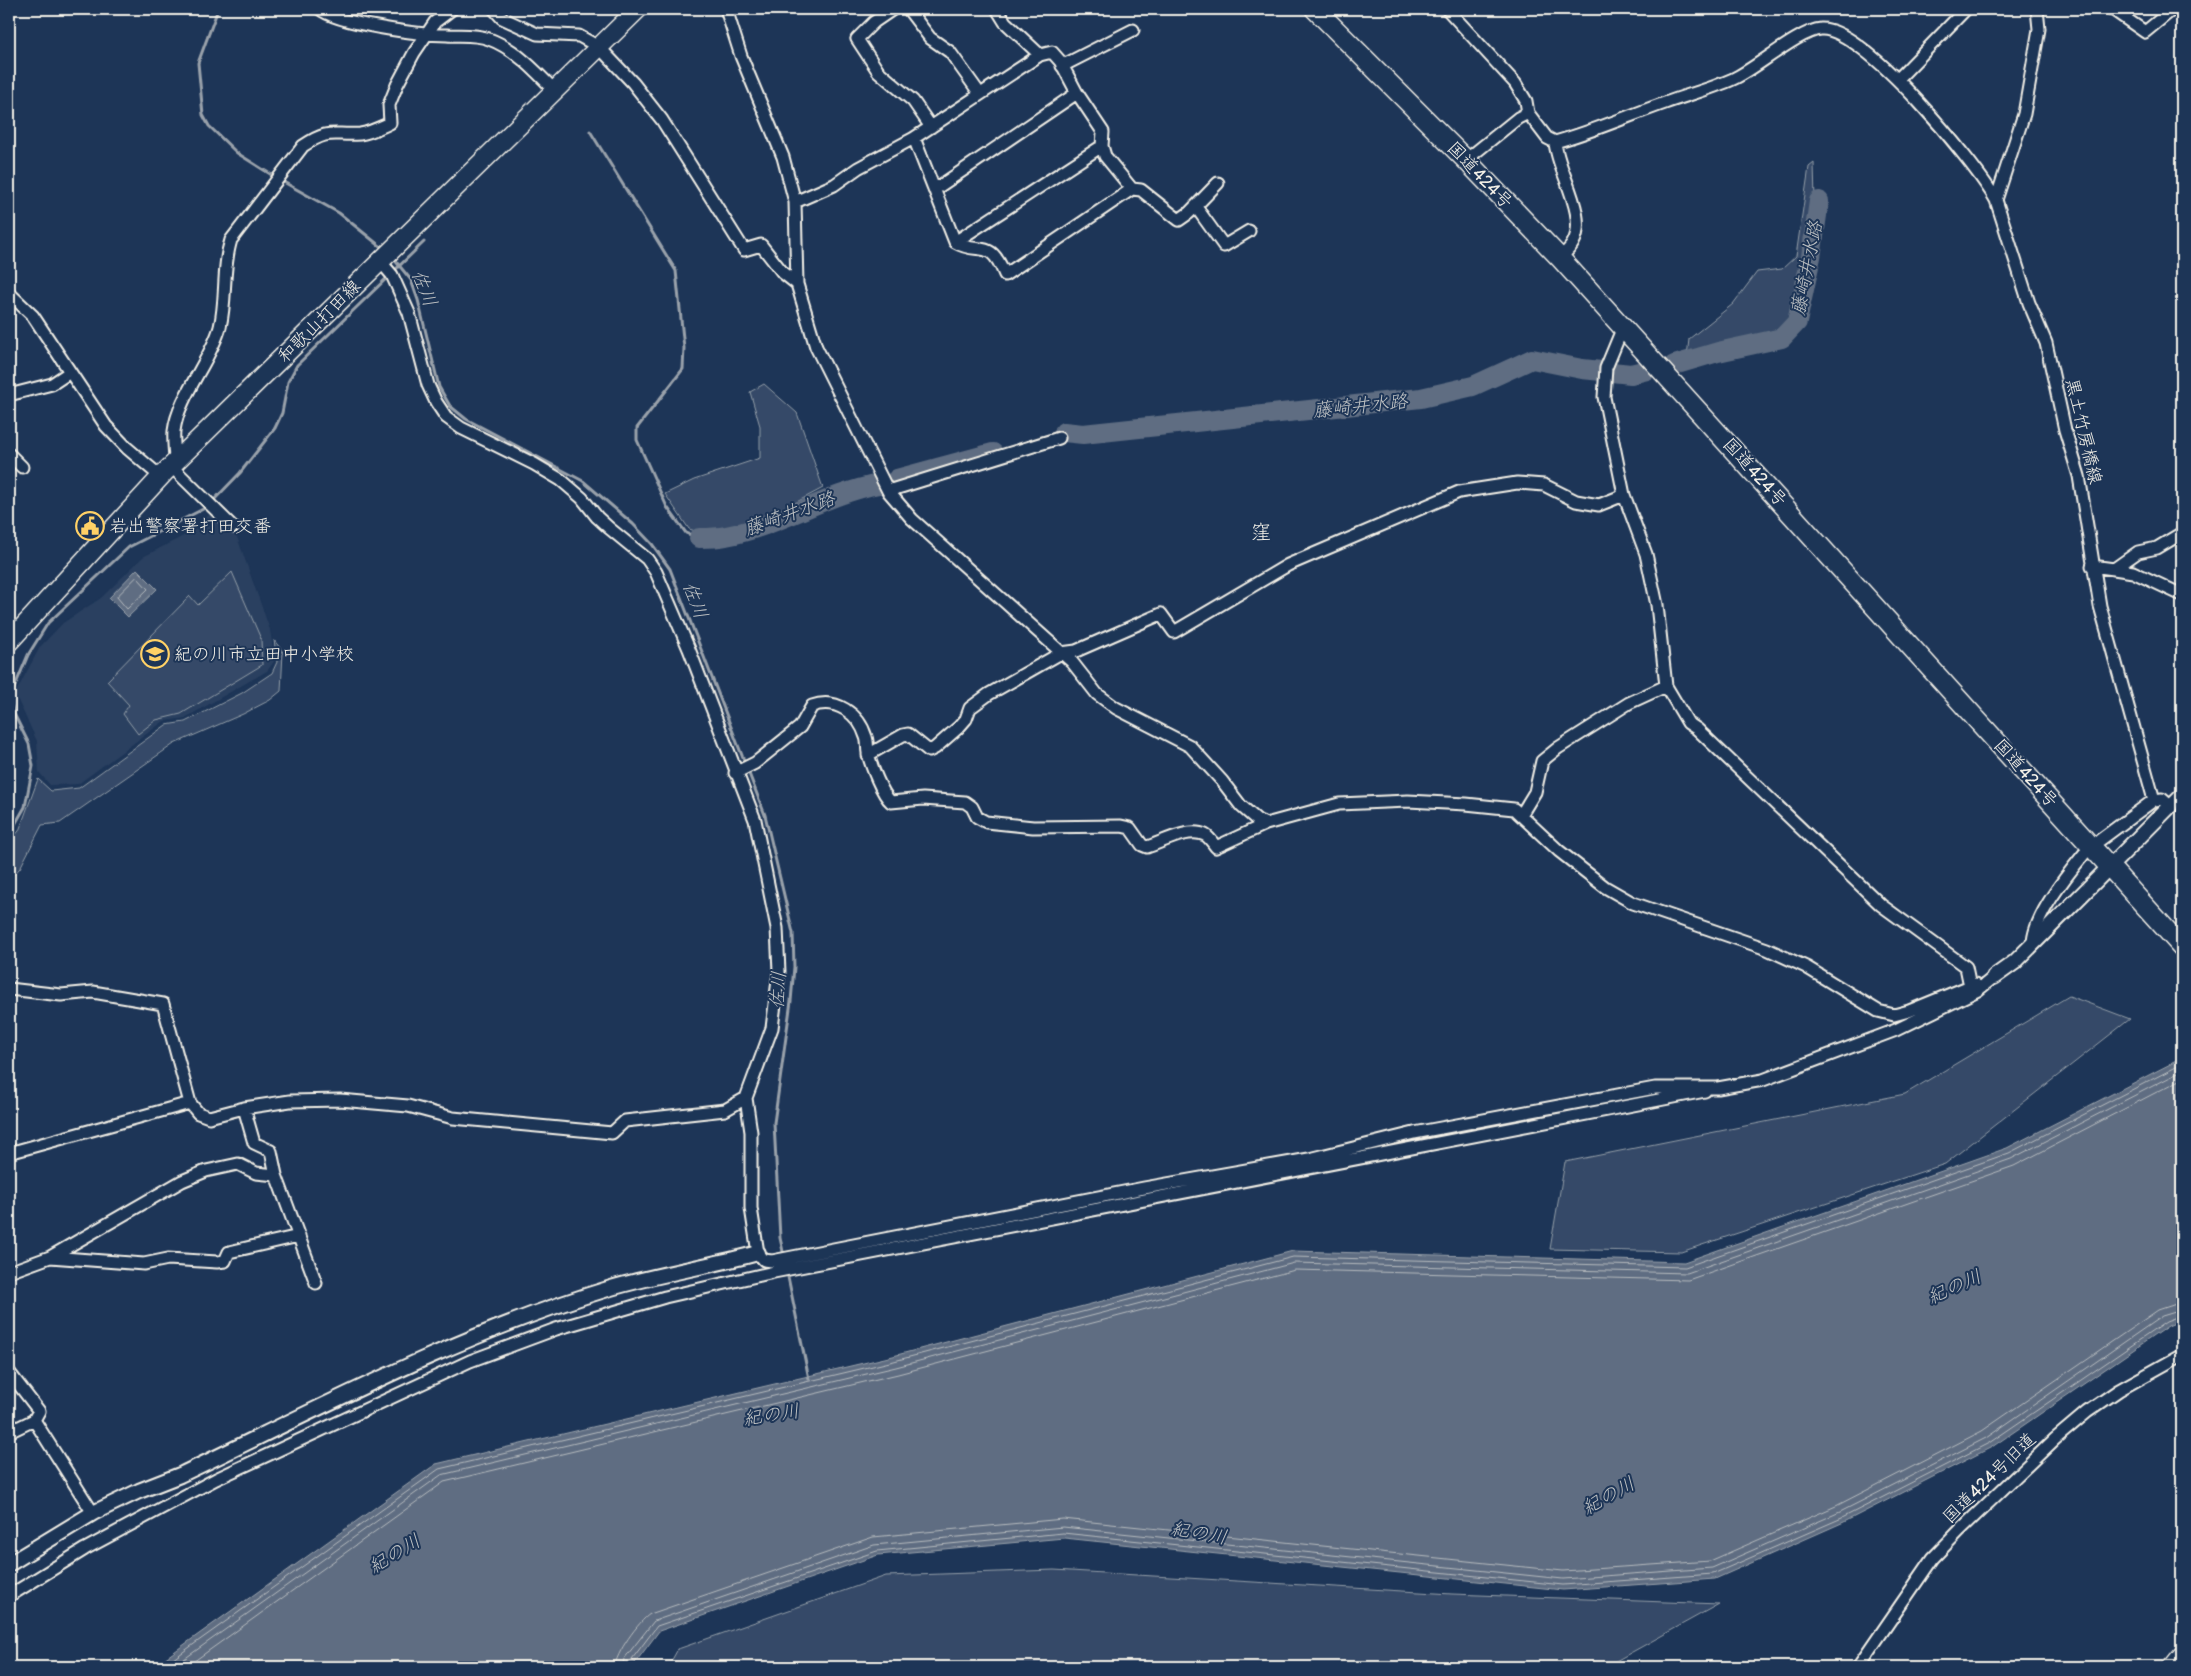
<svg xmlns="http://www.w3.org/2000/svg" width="2191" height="1676" font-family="Pangolin,'Klee One',sans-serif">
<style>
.built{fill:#2a4060}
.green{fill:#354a67;stroke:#949ea8}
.water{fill:#5e6d82;stroke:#9aa2ab}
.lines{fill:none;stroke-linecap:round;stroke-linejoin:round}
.shore{stroke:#b8bcbf;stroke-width:1}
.stream{stroke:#9aa2ab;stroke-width:3}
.river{stroke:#5e6d82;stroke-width:20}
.minor-casing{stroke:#f4f1e8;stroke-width:15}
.tertiary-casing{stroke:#f4f1e8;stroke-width:18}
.primary-casing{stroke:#f4f1e8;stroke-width:21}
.trunk-casing{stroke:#f4f1e8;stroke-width:22}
.minor{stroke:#1d3557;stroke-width:11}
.tertiary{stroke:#1d3557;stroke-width:14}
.primary{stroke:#1d3557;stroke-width:18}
.trunk{stroke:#1d3557;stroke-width:19}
.labels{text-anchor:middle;stroke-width:4;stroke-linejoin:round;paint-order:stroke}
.street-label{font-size:18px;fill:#f4f1e8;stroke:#1d3557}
.poi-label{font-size:18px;fill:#f4f1e8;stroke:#1d3557;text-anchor:start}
.water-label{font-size:19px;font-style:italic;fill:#c0c3c4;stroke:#1d3557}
.quarter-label{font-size:20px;fill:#f4f1e8;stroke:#1d3557}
</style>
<rect width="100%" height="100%" fill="#1d3557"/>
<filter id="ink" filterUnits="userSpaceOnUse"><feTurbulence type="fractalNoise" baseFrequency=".02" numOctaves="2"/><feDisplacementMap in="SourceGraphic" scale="10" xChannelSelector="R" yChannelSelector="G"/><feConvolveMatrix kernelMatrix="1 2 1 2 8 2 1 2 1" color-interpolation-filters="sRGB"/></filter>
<g filter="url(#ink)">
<path class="built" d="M211 513 237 537 270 630 275 660 267 671 185 718 164 721 78 784 50 785 39 772 37 741 15 694 40 647 63 623 101 598 143 557 193 531Z"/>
<path class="green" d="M1814 163 1815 200 1792 315 1781 331 1771 337 1687 357 1689 339 1733 304 1757 272 1782 269 1796 256 1809 167Z
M764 384 797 413 823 488 768 517 705 534 689 529 665 494 694 480 760 458V426L750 392Z
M232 572 261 639 262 665 181 714 156 720 138 734 123 714 129 705 107 681 190 596 198 605Z
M274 640 283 652 281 691 270 700 243 714 174 744 60 823 42 825 20 868 9 880V842L19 831 38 779 51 791 79 788 166 725 185 722 242 693 272 673 277 662Z
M2069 996 2130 1019 1945 1164 1681 1252 1550 1249 1565 1162 1905 1094Z
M1054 1570 1452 1594 1719 1604 1605 1667H668L678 1649 886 1576Z"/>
<path class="water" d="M137 569 157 589 128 617 109 598Z
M2182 1058V1320L2168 1326 1992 1447 1844 1522 1715 1579 1563 1590 1064 1538 878 1555 659 1631 632 1667H153L436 1464 893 1356 1293 1251 1684 1262 2007 1148Z"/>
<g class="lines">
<path class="shore" d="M137 577 148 589 127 609 117 597Z
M162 1667 439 1469 894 1361 1293 1257 1685 1267 2009 1153 2182 1064
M173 1667 441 1475 896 1367 1294 1263 1687 1273 2011 1159 2182 1071
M186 1667 444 1482 898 1374 1295 1270 1688 1280 2014 1166 2182 1079
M615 1667C615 1654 639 1621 650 1614L873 1537 1063 1519 1563 1571 1710 1561 1836 1506 1982 1431 2158 1310 2182 1302
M622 1667 624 1659 654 1621 874 1545 1063 1527 1563 1579 1712 1568 1840 1512 1986 1438 2162 1316 2182 1310
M628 1667 629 1663 657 1626 877 1551 1063 1533 1563 1585 1713 1574 1842 1518 1989 1443 2166 1322 2182 1316"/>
<path class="stream" d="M218 9 198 63 203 115 209 126 237 153 275 177
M590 131 676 271 684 348 683 369 637 428V440L667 507 686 533 699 538
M280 180 339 213 385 250
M393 258 411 280 418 300 439 387 450 406 466 419 583 481 633 524 652 544 670 569 765 815 793 933 794 967 791 1001 774 1123 780 1238 784 1256
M212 502 240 473 275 428 282 413 288 382 297 365 424 242
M9 831 14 826 25 807 33 766 29 744 13 712 10 698 28 655 48 623 129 547 207 507
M787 1272 809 1379"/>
<path class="river" d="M1674 365 1718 352 1782 338 1797 322 1811 257 1819 201
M1064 432 1083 434 1421 398 1473 386 1532 359 1582 369 1631 374 1647 370
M897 479 993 453
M699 538C707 538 717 538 726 536 779 526 826 494 879 484"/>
<defs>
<path id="minor" d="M320 9C337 24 422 35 447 35 461 36 475 34 489 39 514 48 536 71 555 91
M494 9 502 18 537 34 579 36 599 47 633 83 662 120 744 250 761 245 783 273 797 284
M726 9 741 56 783 157 795 202 797 284 816 347 888 491 912 519 1072 662 1097 694 1116 708 1190 746 1222 781 1241 806 1257 820 1266 824
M893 9 874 22 857 39 878 71 913 101 931 127
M908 9 930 38 950 52 980 94
M997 9 1005 22 1040 55
M1447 9 1515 83 1526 101 1528 113 1547 138 1555 142C1592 132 1628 116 1665 103 1687 95 1711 89 1733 79 1756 69 1798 31 1821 29 1864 27 1975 163 1996 200
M2037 9 2039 29 2024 114 1996 200 2029 303 2046 343 2065 430 2079 476 2100 606 2154 800
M2112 9 2145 32 2173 9
M1052 52 1060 61 1077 93 1103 132 1102 146 955 242 914 138 1040 55Z
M1062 66 1133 30
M1898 79 1966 9
M1555 142C1557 171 1589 215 1573 243 1570 249 1564 254 1560 258
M1102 146 1105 156 1132 189
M1466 160 1518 118 1528 113
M934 190 1077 93
M795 202 834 185 858 168 914 138
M1196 207 1224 246 1249 231
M955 242C979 257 989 235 1005 275L1132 189 1141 190 1179 220 1189 213 1218 183
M380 261 392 275 409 313 428 385 436 402 446 417 461 428 534 464 561 480 582 498 597 517 609 528 647 559 656 572 689 649 755 820 777 928 779 972 772 1028 746 1098 751 1132V1208L758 1253 764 1260 772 1261 1144 1188 1309 1159 1414 1133 1655 1088H1718L1763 1080 1896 1030 1978 990 1994 977
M9 293 33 316 106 426 127 448 161 477
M1623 327 1606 368 1604 397 1624 495 1646 554 1657 605 1666 686 1688 723 1697 729 1881 905 1966 967 1970 986
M9 395 52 384 70 372
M9 454 22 467
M175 462C175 452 173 441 174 431 178 397 211 360 220 327 227 298 222 268 231 240L303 146C330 128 332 136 360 134 369 133 381 127 390 123L389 105 397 85 414 53 435 22 452 9
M171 466 233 527
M888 491 1059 438
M2092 566 2114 569 2138 552 2157 548 2182 533
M2114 569 2133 572 2182 595
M868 755 903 735 908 734 929 751 935 748 959 727 966 719 970 708 989 694 1061 653 1076 651 1161 614 1174 632 1288 565 1459 492 1517 483 1544 485 1576 501 1599 505 1624 495
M735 773 755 763 800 727 812 706C836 697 859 714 866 737 868 742 867 748 868 753 871 766 882 794 891 802L923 799 965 802 972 807 977 817 986 822 1033 827 1121 826 1130 828 1142 845 1147 847C1163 842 1189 827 1205 835 1209 837 1213 843 1216 847L1266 824 1339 804 1408 801 1466 804 1514 809 1559 851 1605 887 1633 903 1767 949 1806 967 1878 1011 1894 1015 1909 1011 1975 984
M1521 815 1535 792 1542 761 1558 748 1629 703 1666 686
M2100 840 2154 800 2162 799 2170 806 2182 794
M2033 944C2033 917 2067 875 2084 854
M9 989 61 995 93 992 163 1004 190 1103 198 1113 209 1117 244 1108 290 1101 340 1100 408 1106 453 1118 612 1133 625 1121 725 1110 746 1098
M244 1108 254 1143 271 1151 276 1175 316 1283
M9 1153 190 1103
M50 1257 144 1264 168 1259 217 1262 225 1261 229 1252 299 1236
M9 1272 50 1257 182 1181 206 1171 238 1164 256 1173 276 1175
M9 1372 39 1411 34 1420 93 1513
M9 1432 34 1420
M9 1596 85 1549 216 1479 470 1361 556 1329 665 1297 774 1272 1705 1091
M1858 1667 1933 1558 1960 1530 2055 1439 2087 1412 2119 1390 2182 1355"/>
<path id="tertiary" d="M1994 977 2015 962 2170 806
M9 1564 93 1513 139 1491 180 1475C320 1408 461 1333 611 1288 659 1274 710 1266 758 1253"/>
<path id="primary" d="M9 642 166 471 638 9"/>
<path id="trunk" d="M1315 9 1466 160 1560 258 2182 947
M2174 1667 2182 1657"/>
</defs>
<use href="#minor" class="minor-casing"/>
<use href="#tertiary" class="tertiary-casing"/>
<use href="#primary" class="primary-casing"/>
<use href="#trunk" class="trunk-casing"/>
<use href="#minor" class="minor"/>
<use href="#tertiary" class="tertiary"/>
<use href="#primary" class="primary"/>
<use href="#trunk" class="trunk"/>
</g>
</g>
<defs>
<symbol id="civic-ring" viewBox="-11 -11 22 22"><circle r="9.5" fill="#1d3557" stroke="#ffd166" stroke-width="1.5"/><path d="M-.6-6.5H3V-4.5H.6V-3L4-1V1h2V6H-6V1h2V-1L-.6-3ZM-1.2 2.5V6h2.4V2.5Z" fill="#ffd166"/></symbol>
<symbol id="school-ring" viewBox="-11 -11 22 22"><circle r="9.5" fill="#1d3557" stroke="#ffd166" stroke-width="1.5"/><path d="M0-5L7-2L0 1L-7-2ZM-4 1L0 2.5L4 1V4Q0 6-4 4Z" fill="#ffd166"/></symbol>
</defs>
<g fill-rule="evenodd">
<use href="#civic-ring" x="74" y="510" width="32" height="32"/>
<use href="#school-ring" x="139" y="638" width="32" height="32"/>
</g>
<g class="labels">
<g class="street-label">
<text transform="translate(1480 175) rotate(46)" y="6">国道424号</text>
<text transform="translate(319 321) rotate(-45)" y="6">和歌山打田線</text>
<text transform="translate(2084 431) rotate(77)" y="6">黒土竹房橋線</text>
<text transform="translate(1755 472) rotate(48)" y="6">国道424号</text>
<text transform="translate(2026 773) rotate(48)" y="6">国道424号</text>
<text transform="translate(1989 1478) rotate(-44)" y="6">国道424号旧道</text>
</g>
<g class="poi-label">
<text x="109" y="532">岩出警察署打田交番</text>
<text x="174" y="660">紀の川市立田中小学校</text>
</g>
<g class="water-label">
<text transform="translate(1806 268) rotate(-79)" y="7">藤崎井水路</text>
<text transform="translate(425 288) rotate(68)" y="7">佐川</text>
<text transform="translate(1360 405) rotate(-6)" y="7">藤崎井水路</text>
<text transform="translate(789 513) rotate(-20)" y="7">藤崎井水路</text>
<text transform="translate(696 600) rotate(69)" y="7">佐川</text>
<text transform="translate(777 990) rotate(-86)" y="7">佐川</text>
<text transform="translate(1954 1286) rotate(-24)" y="7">紀の川</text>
<text transform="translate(771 1414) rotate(-9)" y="7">紀の川</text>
<text transform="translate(1608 1495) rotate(-29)" y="7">紀の川</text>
<text transform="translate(1199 1532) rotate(10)" y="7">紀の川</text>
<text transform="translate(394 1553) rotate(-31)" y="7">紀の川</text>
</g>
<g class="quarter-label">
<text x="1261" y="539">窪</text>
</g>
</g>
<rect width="2191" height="1676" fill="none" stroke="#1d3557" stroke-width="30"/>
<rect x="15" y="15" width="2161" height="1646" fill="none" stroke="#f4f1e8" stroke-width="2" filter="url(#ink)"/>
</svg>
